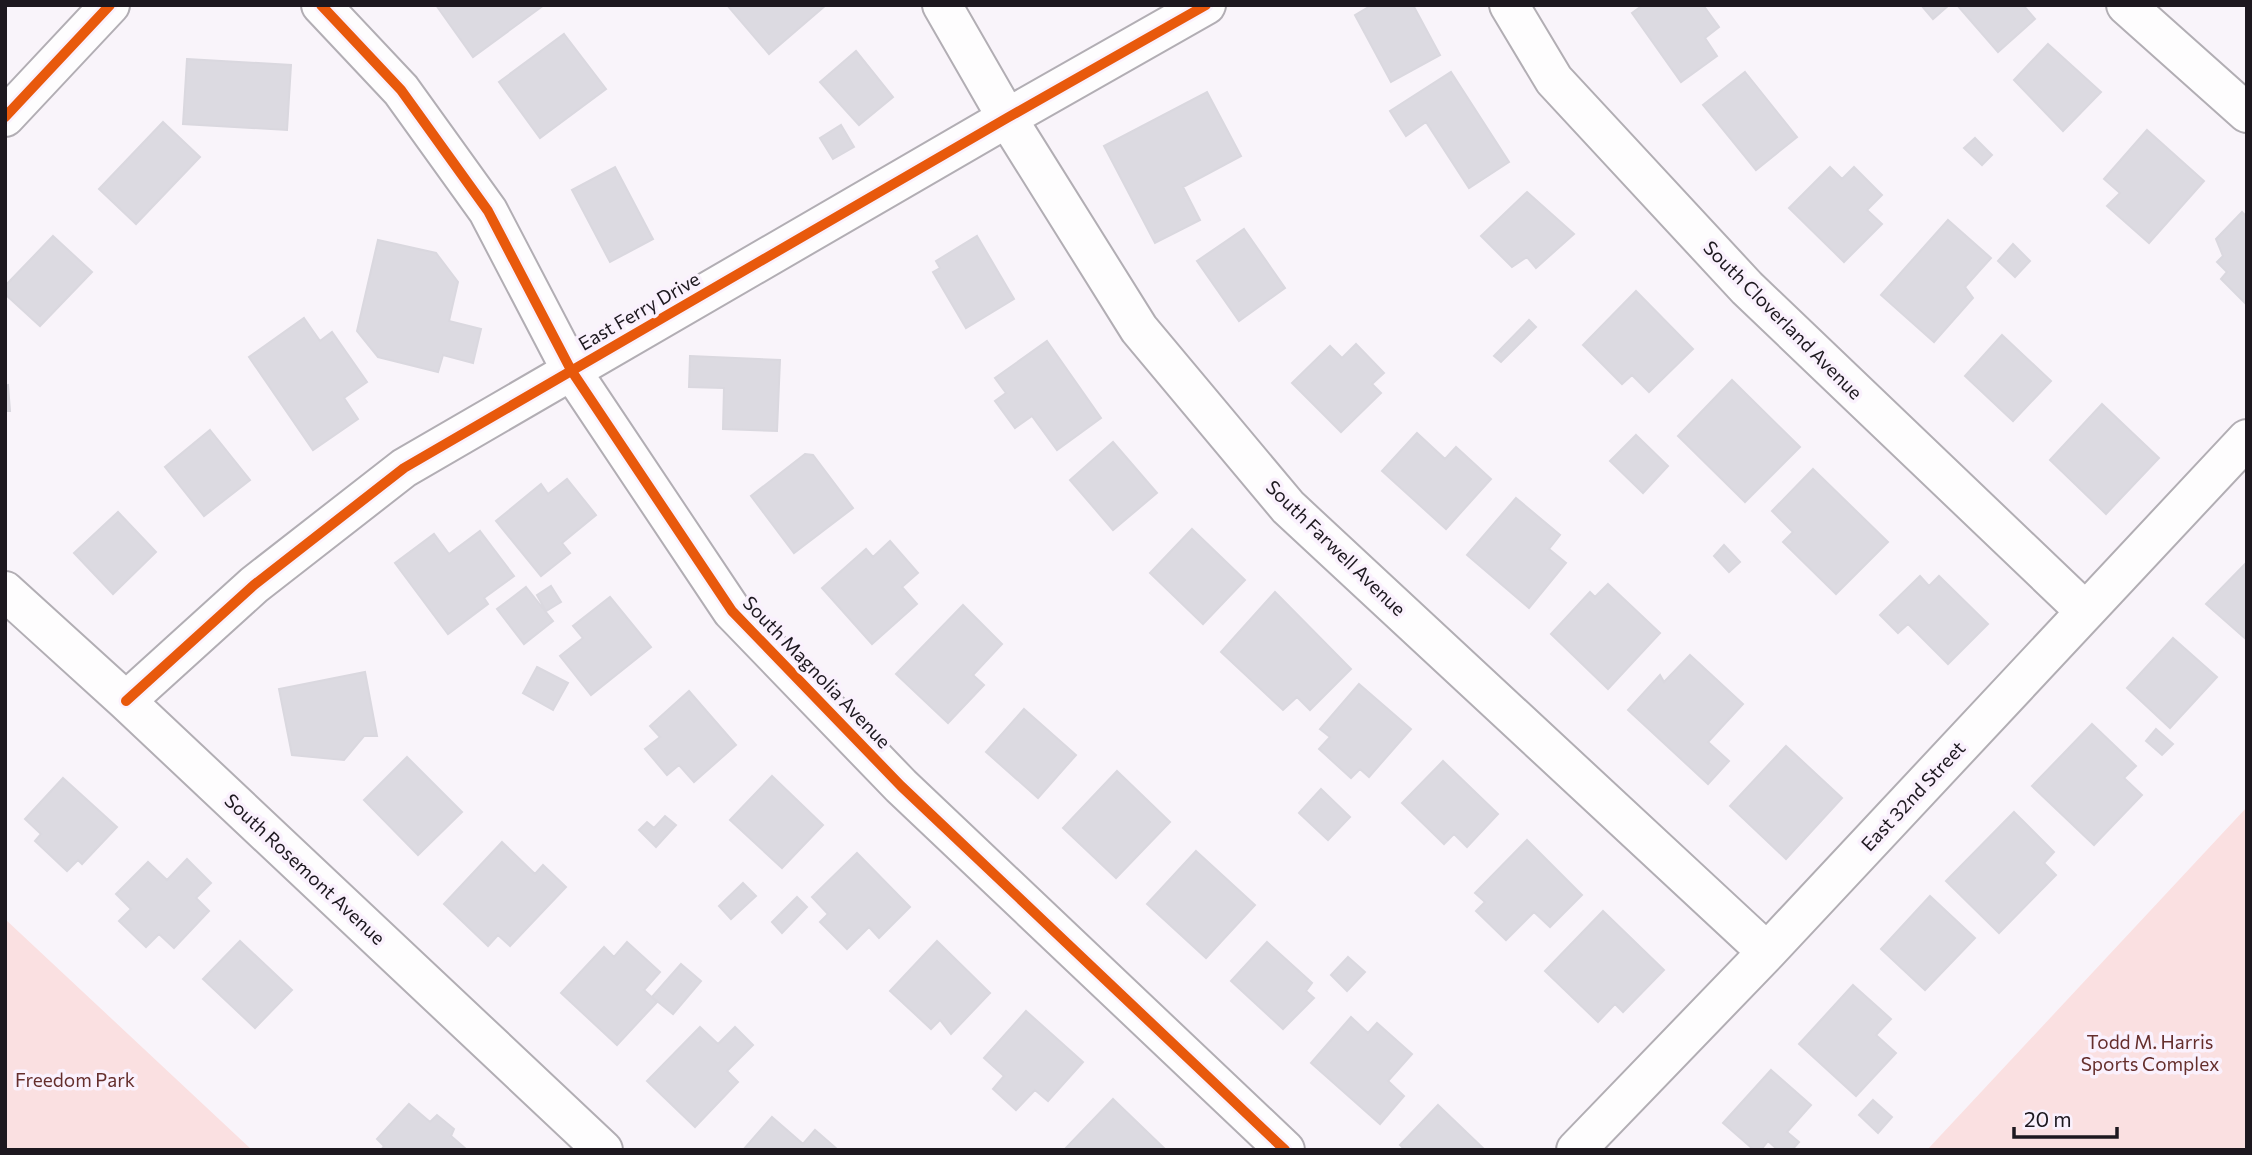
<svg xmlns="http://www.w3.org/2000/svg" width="2252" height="1155" font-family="Commissioner,sans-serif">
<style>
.green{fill:#fae0e1}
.building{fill:#dcdae1;stroke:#dad8df;stroke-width:2}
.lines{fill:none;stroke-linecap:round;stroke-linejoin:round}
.minor-casing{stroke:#b2aeb4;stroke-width:42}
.tertiary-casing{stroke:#b2aeb4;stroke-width:42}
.minor{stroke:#fefdfe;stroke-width:38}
.tertiary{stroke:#fefdfe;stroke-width:38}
.cycleway-casing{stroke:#faf1fd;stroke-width:15}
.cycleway{stroke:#e8590c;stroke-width:10}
.labels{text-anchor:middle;stroke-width:7;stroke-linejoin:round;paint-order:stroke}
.street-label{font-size:19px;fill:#1d181f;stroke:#faf1fd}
.park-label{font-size:19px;fill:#652e2c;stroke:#faf1fd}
</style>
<rect width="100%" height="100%" fill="#f9f4fa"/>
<path class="green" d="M2247 807V1150H1927Z
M5 919 252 1150H5Z"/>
<path class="building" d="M436 5H544L473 57Z
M727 5H826L769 54Z
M1372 5H1413L1440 55 1391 82 1355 15Z
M1643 5H1703L1719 27 1705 38 1717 56 1681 82 1632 13Z
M1921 5H1949L1933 19Z
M1957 5H2023L2035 19 1998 52Z
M564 34 606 89 540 138 499 82Z
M2048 44 2101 92 2063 131 2014 80Z
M856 51 893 97 859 125 820 82Z
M187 59 291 65 287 130 183 124Z
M1451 72 1509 162 1469 188 1426 122 1406 136 1390 111Z
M1745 72 1797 137 1756 170 1703 105Z
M1207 92 1241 156 1183 187 1200 220 1155 243 1104 146Z
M163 122 200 157 136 224 99 189Z
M841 125 854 147 833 159 820 138Z
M2147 130 2204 181 2149 243 2107 206 2120 193 2104 179Z
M1975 138 1992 155 1982 165 1964 148Z
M615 167 653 239 610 262 572 190Z
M1830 167 1842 179 1854 167 1882 195 1867 210 1882 224 1844 262 1789 208Z
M1527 192 1574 234 1536 268 1527 257 1512 267 1481 236Z
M2242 212 2247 217V305L2221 279 2227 272 2217 262 2223 256 2216 239Z
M1948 220 1991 258 1965 287 1973 298 1934 342 1881 295Z
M1244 229 1285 288 1239 321 1197 261Z
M53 236 92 272 40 326 5 294V286Z
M977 236 1014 299 966 328 933 272 940 268 936 261Z
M378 240 436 253 458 282 449 321 481 329 473 363 443 355 438 372 378 357 357 331Z
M2013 244 2030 261 2015 277 1998 261Z
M1636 291 1693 349 1649 392 1632 375 1622 384 1583 345Z
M304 318 320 341 332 332 367 382 344 398 358 419 313 450 249 357Z
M1529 320 1536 327 1501 362 1494 356Z
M2002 335 2051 381 2013 421 1965 376Z
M1047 341 1101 418 1057 450 1032 416 1015 428 995 401 1006 393 995 378Z
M1356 344 1384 373 1372 384 1381 393 1341 432 1292 383 1330 346 1342 358Z
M690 356 780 360 777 431 723 429 724 388 689 387Z
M1732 380 1800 447 1745 502 1678 436Z
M8 385 10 411H5V386Z
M2102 404 2159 458 2106 514 2050 460Z
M210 430 250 480 204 516 165 467Z
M1417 433 1445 459 1456 447 1491 479 1446 529 1382 471Z
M1636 435 1668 466 1643 493 1610 461Z
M1113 442 1157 493 1113 530 1070 480Z
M805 454 813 455 853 508 794 553 751 496Z
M1813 469 1888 542 1836 594 1783 542 1793 532 1772 511Z
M567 479 596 515 562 543 570 553 541 576 496 521 541 484 548 494Z
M1516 498 1560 535 1549 549 1566 563 1529 608 1467 555Z
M118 512 156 552 113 594 74 553Z
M1192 529 1245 580 1203 624 1150 573Z
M480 531 514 576 484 598 488 604 448 634 395 563 434 534 449 554Z
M890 541 918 573 902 587 917 604 872 644 822 588 866 549 873 557Z
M1724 545 1740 562 1729 572 1714 556Z
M2247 562V640L2206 604Z
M1920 576 1929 586 1939 576 1988 624 1948 664 1908 624 1898 633 1880 615Z
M1608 584 1660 633 1608 689 1551 634 1590 592 1595 597Z
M551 586 561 602 546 611 537 595Z
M526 587 553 621 524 644 497 609Z
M1275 592 1351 669 1310 710 1297 697 1283 710 1221 652Z
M610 597 651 647 591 695 560 656 583 638 573 626Z
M963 605 1002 644 973 675 984 685 948 723 896 674Z
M2173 638 2217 677 2170 728 2127 688Z
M1690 655 1743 704 1708 742 1729 761 1708 784 1628 710 1660 675 1664 682Z
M537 667 568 683 553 710 523 693Z
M365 672 377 736H364L344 760 292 755 279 689Z
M1359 684 1411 729 1369 777 1360 769 1351 778 1319 749 1330 737 1320 729Z
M689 691 736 745 694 782 679 765 667 775 645 749 660 737 650 726Z
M1024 709 1076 755 1038 798 986 752Z
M2092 724 2136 766 2124 778 2142 795 2094 845 2032 786Z
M2156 729 2173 744 2162 755 2146 741Z
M1786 746 1842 798 1786 859 1730 806Z
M407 757 462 812 418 855 364 800Z
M1443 761 1498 814 1467 847 1454 834 1444 844 1402 803Z
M1117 771 1170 822 1116 878 1063 828Z
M772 776 823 825 782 868 730 820Z
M63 778 117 827 82 864 78 860 67 871 35 841 41 834 25 819Z
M1321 789 1350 817 1328 840 1299 813Z
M2014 812 2054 852 2044 863 2056 875 1999 933 1946 881Z
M665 816 676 825 656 847 639 830 647 822 654 828Z
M1527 840 1582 895 1550 927 1534 912 1506 940 1476 911 1485 902 1475 893Z
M502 842 535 874 543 865 566 887 510 946 498 935 488 946 444 904Z
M1196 851 1255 905 1206 958 1147 904Z
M857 853 910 907 879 938 869 927 847 949 820 922 828 914 812 897Z
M187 859 211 883 196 898 209 911 174 948 159 934 146 947 119 921 131 909 116 894 148 862 167 880Z
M743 883 756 896 731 919 719 906Z
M1930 896 1975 938 1925 990 1881 949Z
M797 897 807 907 782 933 772 922Z
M1603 911 1664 970 1623 1012 1615 1004 1598 1022 1545 971Z
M240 941 292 990 255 1028 203 979Z
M937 941 990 993 951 1034 940 1020 931 1029 890 991Z
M627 942 660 972 644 990 657 1002 617 1045 561 993 604 947 614 957Z
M1267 942 1312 983 1306 991 1314 998 1283 1029 1231 981Z
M1348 957 1365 972 1347 991 1331 975Z
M681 964 701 981 673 1014 652 997Z
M1853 985 1891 1019 1876 1035 1896 1053 1856 1096 1799 1044Z
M1026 1011 1083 1062 1048 1101 1035 1090 1016 1110 993 1089 1004 1076 984 1058Z
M1351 1017 1368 1033 1377 1023 1412 1054 1388 1081 1404 1096 1380 1124 1311 1063Z
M700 1027 718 1044 735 1027 753 1045 727 1071 738 1082 695 1127 647 1081Z
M1771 1070 1811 1105 1787 1132 1799 1142 1792 1150H1778L1768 1141 1761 1150H1754L1723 1123Z
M1113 1099 1166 1150H1064Z
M1873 1100 1892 1117 1878 1133 1859 1115Z
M409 1104 430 1122 437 1115 454 1129 451 1136 466 1149 381 1150 384 1146 377 1139Z
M1438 1105 1485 1150H1405L1400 1145Z
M772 1117 803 1144 815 1130 838 1150H743Z"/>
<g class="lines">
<defs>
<path id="minor" d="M321 5 401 90 488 211 571 370 732 611 901 786 1285 1150
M942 5 1007 118 1139 329 1288 507 1767 952
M1509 5 1554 80 1747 288 2085 611
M2126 5 2247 113
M5 591 126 701 603 1150
M126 701 254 585 404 468 1007 118 1206 5
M1576 1150 1767 952 2247 439"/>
<path id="tertiary" d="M5 117 110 5"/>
</defs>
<use href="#minor" class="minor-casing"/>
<use href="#tertiary" class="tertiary-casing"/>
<use href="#minor" class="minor"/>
<use href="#tertiary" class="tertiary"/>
<defs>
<path id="cycleway" d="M321 5 401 90 488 211 571 370 732 611 901 786 1285 1150
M5 117 110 5
M126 701 254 585 404 468 1007 118 1206 5"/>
</defs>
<use href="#cycleway" class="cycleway-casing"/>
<use href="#cycleway" class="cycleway"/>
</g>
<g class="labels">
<g class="street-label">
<text transform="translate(639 311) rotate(-30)" y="7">East Ferry Drive</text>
<text transform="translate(1783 320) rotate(45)" y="7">South Cloverland Avenue</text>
<text transform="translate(1336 548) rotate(44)" y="7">South Farwell Avenue</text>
<text transform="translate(817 672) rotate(46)" y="7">South Magnolia Avenue</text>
<text transform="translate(1913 796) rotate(-47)" y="7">East 32nd Street</text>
<text transform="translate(305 869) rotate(43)" y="7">South Rosemont Avenue</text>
</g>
<g class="park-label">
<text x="2150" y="1049">Todd M. Harris<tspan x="2150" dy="22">Sports Complex</tspan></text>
<text x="75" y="1087">Freedom Park</text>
</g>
</g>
<rect width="2252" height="1155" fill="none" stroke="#1d181f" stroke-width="14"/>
<path d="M2014 1127v10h103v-10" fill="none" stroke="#1d181f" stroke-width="3.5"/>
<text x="2024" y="1127" font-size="21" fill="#1d181f" stroke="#faf1fd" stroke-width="5" paint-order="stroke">20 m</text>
</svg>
